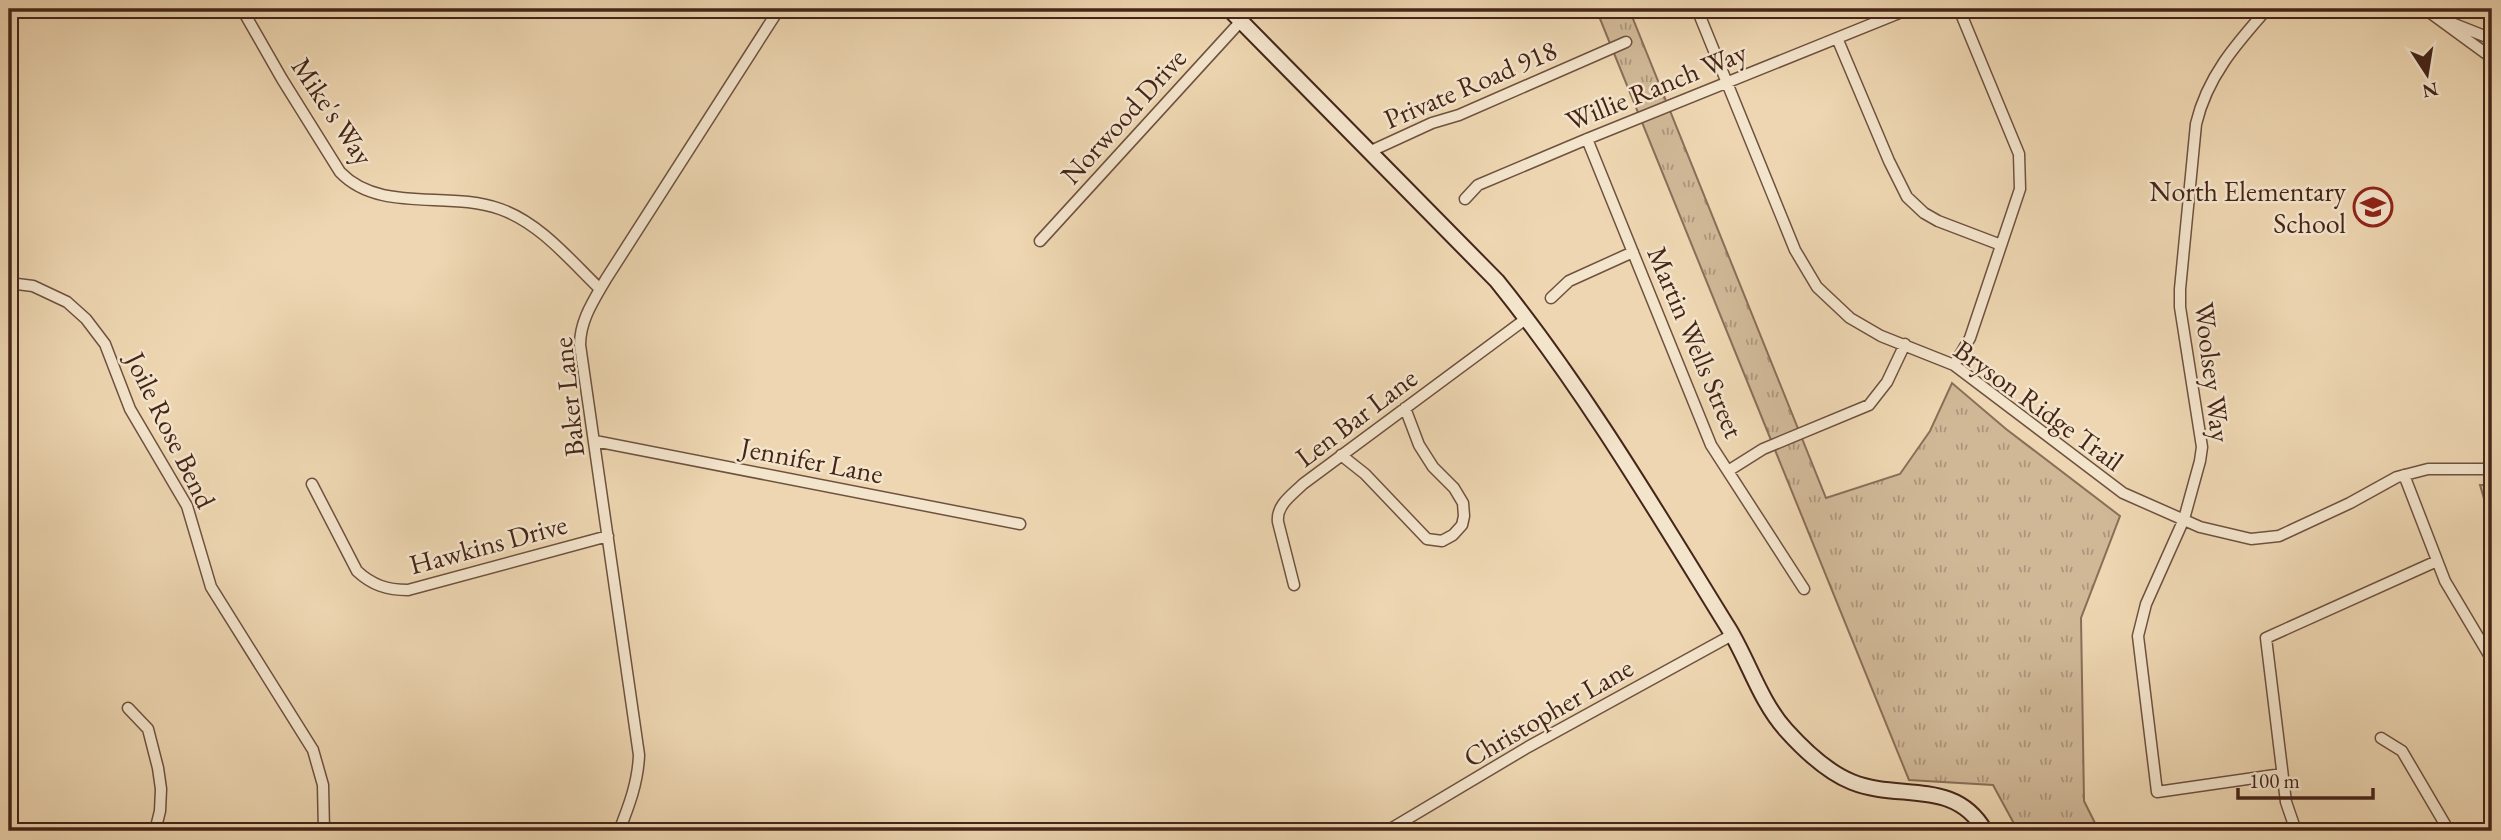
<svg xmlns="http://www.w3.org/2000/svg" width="2501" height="840" font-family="'EB Garamond',serif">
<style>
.grass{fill:url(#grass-tufts);stroke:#8a6e58;stroke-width:2}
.park{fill:url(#park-crowns);stroke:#8a6e58;stroke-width:2}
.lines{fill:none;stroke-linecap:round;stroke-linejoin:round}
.street-casing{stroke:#6f513f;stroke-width:13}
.secondary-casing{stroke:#452519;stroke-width:18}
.street{stroke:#f3e4cc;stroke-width:10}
.secondary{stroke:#f3e4cc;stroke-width:14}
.labels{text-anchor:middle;stroke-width:5;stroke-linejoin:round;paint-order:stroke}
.street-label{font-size:28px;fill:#452519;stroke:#f3e4cc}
.poi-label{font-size:28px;fill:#452519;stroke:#f3e4cc;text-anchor:end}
</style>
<defs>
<pattern id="grass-tufts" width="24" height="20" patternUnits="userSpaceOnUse" patternTransform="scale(1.75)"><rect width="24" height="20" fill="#d0b897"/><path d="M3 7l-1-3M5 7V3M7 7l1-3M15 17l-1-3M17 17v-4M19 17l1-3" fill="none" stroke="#ab957a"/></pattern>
<pattern id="park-crowns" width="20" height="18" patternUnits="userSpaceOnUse" patternTransform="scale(1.75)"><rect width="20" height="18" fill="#d0b897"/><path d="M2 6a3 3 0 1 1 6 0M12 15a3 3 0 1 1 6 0" fill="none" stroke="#ab957a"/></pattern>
</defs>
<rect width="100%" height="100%" fill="#edd6b1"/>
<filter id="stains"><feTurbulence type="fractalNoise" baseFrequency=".00286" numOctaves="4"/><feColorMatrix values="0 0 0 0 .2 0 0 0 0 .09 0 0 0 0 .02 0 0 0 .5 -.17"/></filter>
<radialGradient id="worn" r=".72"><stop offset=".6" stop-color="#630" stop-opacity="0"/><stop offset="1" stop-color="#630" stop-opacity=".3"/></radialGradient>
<path class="grass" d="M1596 9H1629L1826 498 1900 474 1930 431 1952 383 2006 429 2120 516 2081 618 2084 801 2099 831H2018L1993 785 1909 780Z"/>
<path class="park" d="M2480 485H2492V526Z"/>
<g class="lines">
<defs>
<path id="street" d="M242 9 282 79 340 172C380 214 449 190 500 209 540 223 570 260 600 289
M1697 9 1795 250 1817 287 1850 318 1881 336 1954 365 2123 493 2200 527 2251 539 2279 536 2350 503 2397 477 2428 469H2492
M2267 9C2236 44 2207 77 2196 124L2180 289V307L2202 447 2200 461 2184 519 2146 604 2138 636 2157 792 2282 774
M2425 9 2492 58
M2444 20 2492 39
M1837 38 1889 161 1907 197 1924 213 1938 221 2001 245
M1587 139 1711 445 1804 589
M1371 151 1432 123 1459 115 1626 42
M1465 199 1478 185 1587 139 1909 9
M1040 241 1241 21
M9 283 33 286 67 302 86 319 105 344 130 409 187 506 211 587 313 750 323 785 324 831
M1551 298 1569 281 1633 252
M1954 365 1970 338 2020 189 2019 154 1959 9
M595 441 1020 524
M1341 455 1365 474 1427 539 1442 541 1453 535 1462 525 1464 516 1463 503 1454 488 1433 467 1419 445 1405 408
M1728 471 1763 449 1869 405 1887 382 1905 344
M2404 475 2445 581 2492 660
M312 484 357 571C372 585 387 590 408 590L608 536
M1294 585 1278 522C1276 505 1292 495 1303 484L1527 318
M128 708 148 729 158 768 161 789 160 811 155 831
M2381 738 2402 751 2449 831
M619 831C629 806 638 782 639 755L580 345C580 320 594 300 606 279L779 9
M1387 831 1528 747 1732 635
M2296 831 2286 802 2266 638 2437 561"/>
<path id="secondary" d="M1229 9 1497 281C1584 389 1656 511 1729 629 1749 662 1760 701 1786 730 1804 750 1827 772 1852 782 1899 801 1955 778 1985 831"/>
</defs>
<use href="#street" class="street-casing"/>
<use href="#secondary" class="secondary-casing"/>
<use href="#street" class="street"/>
<use href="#secondary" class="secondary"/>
</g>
<defs>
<symbol id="school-ring" viewBox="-11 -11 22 22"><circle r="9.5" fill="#f3e4cc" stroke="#8f2418" stroke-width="1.5"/><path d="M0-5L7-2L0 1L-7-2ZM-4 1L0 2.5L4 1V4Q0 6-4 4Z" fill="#8f2418"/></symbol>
</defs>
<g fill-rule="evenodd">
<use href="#school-ring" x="2351" y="185" width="44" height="44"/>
</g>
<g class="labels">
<g class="street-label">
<text transform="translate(1470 84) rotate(-23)" y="10">Private Road 918</text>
<text transform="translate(1656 86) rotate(-22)" y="10">Willie Ranch Way</text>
<text transform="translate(333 111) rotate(56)" y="10">Mike's Way</text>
<text transform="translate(1123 116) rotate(-48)" y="10">Norwood Drive</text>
<text transform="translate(1696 342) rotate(67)" y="10">Martin Wells Street</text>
<text transform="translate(2213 372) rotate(83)" y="10">Woolsey Way</text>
<text transform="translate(568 397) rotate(-96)" y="10">Baker Lane</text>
<text transform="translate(2039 405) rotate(36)" y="10">Bryson Ridge Trail</text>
<text transform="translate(1356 417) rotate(-37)" y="10">Len Bar Lane</text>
<text transform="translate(171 430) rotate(64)" y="10">Joile Rose Bend</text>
<text transform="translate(812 460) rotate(11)" y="10">Jennifer Lane</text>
<text transform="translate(488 544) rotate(-15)" y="10">Hawkins Drive</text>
<text transform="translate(1548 712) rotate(-30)" y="10">Christopher Lane</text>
</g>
<g class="poi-label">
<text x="2346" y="201">North Elementary<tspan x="2346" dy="32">School</tspan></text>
</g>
</g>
<rect width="2501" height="840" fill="none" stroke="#edd6b1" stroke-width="35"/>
<rect x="10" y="10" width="2480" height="819" fill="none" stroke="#452519" stroke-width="3.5"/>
<rect x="18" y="18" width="2466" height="805" fill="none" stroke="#452519" stroke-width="2"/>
<g transform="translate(2427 74) rotate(168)" stroke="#f3e4cc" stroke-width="5" paint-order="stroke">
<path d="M0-5L12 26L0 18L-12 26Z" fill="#452519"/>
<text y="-10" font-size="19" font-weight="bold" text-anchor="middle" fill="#452519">N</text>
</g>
<path d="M2238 788v10h135v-10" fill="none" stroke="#452519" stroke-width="3.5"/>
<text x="2249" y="788" font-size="21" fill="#452519" stroke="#f3e4cc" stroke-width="5" paint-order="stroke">100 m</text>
<rect width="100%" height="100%" filter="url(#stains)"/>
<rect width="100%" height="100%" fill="url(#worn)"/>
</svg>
